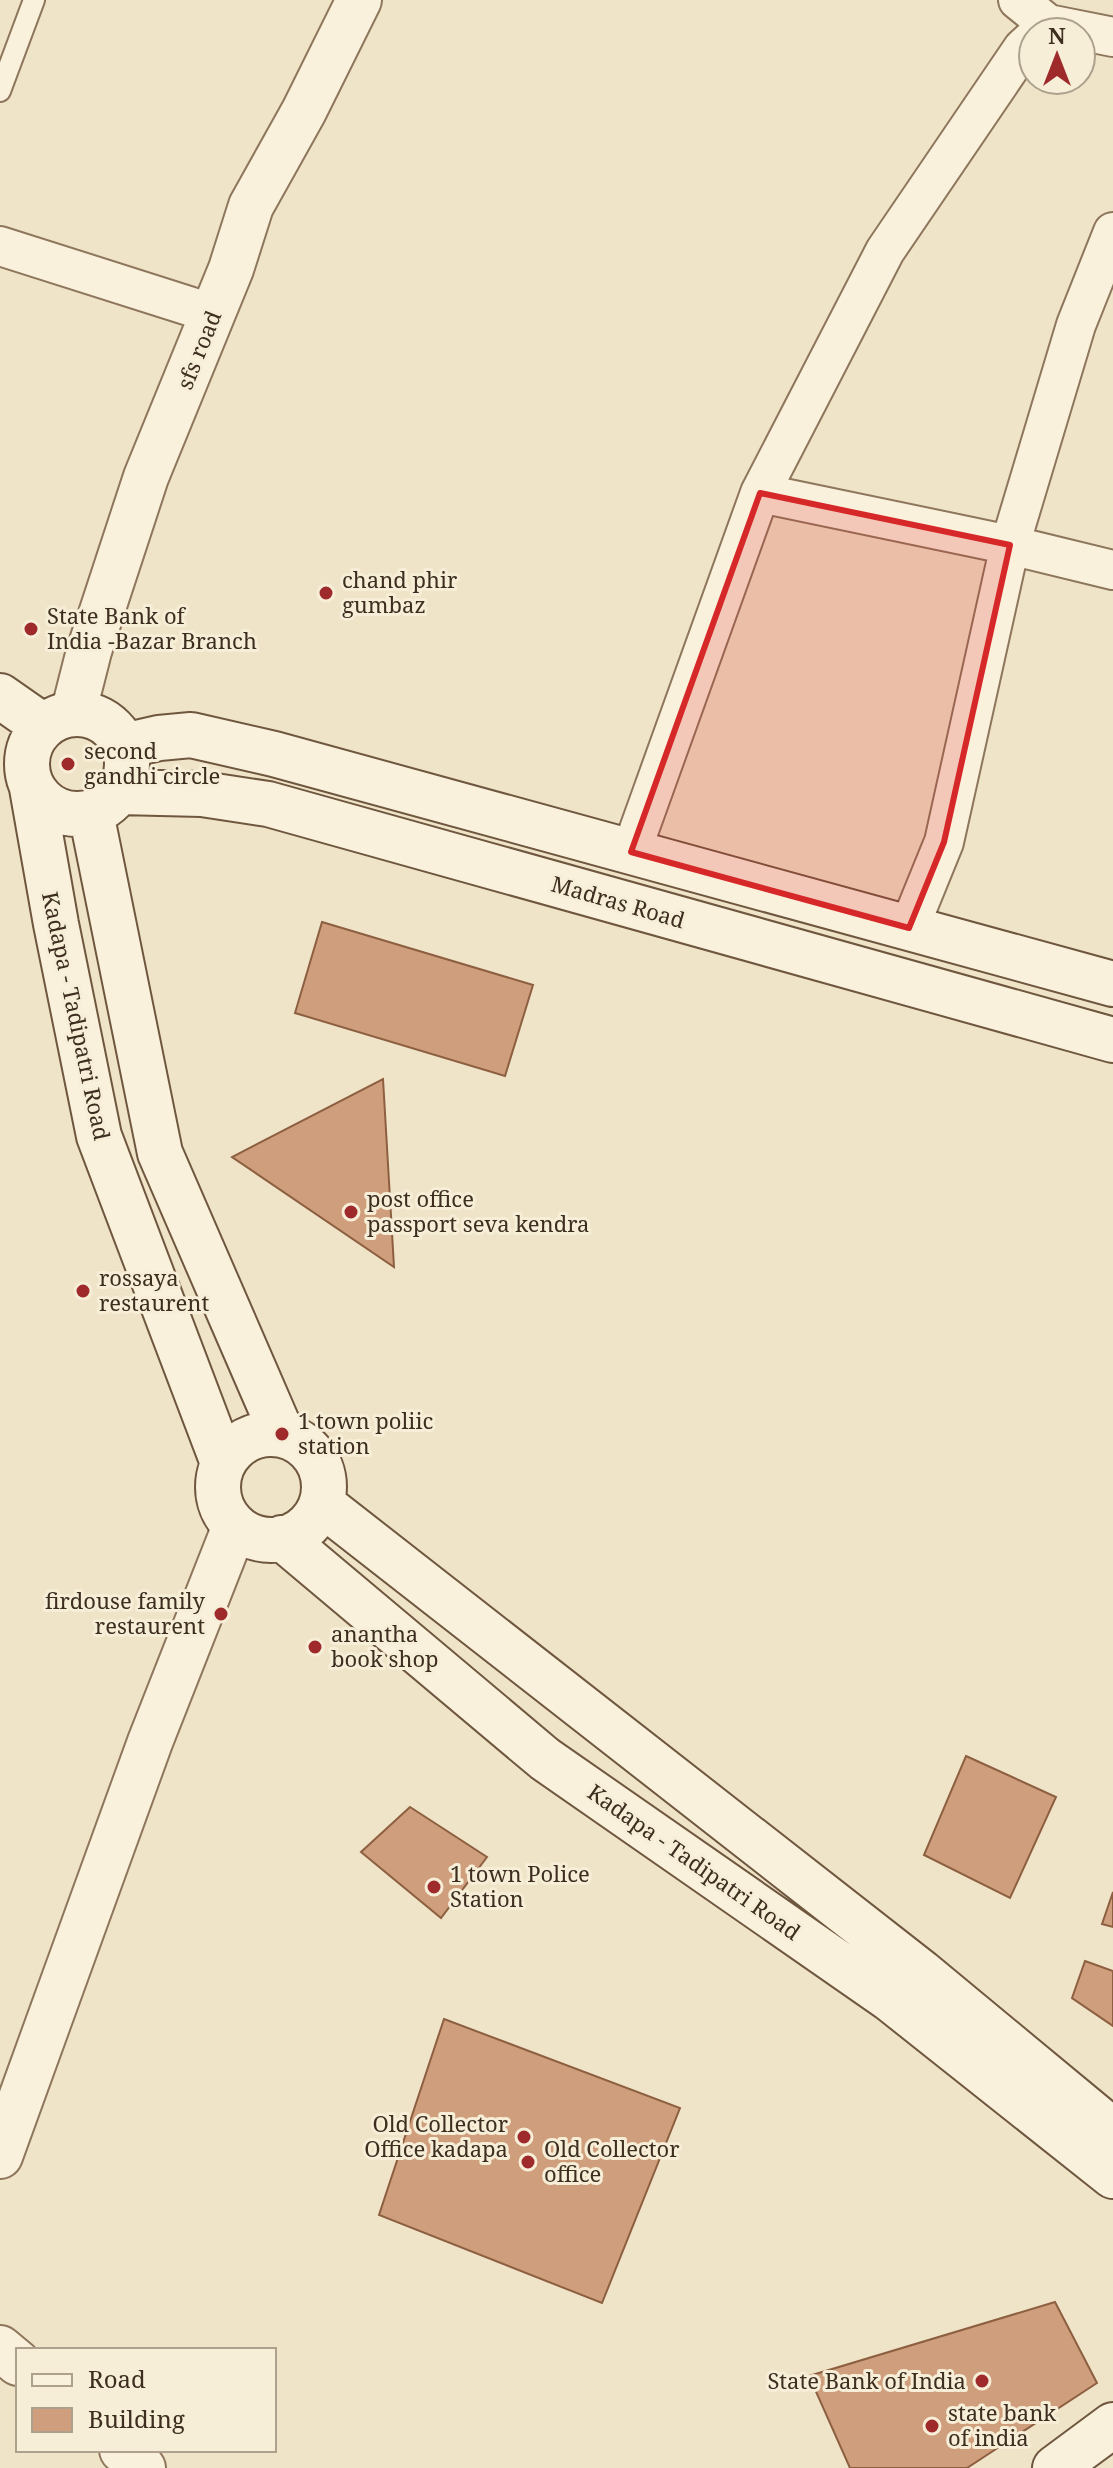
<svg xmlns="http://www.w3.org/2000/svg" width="1113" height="2468" font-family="'Noto Serif',serif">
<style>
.building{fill:#cf9f7d;stroke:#8d5f41;stroke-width:2}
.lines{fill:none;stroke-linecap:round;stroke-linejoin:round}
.service-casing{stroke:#8d765c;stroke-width:24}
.minor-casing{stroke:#8d765c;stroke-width:42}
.tertiary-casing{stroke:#8d765c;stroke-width:48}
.secondary-casing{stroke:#6f573f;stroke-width:48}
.service{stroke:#faf1dc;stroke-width:20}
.minor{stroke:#faf1dc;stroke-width:38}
.tertiary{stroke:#faf1dc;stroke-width:44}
.secondary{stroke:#faf1dc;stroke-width:44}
.marked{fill:#d62828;fill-opacity:0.2;stroke:#d62828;stroke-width:6;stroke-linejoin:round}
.poi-dot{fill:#9e2a2b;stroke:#f7eed8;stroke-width:3}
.labels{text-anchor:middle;stroke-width:6;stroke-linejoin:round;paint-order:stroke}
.street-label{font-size:22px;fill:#3d2e20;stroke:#f7eed8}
.poi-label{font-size:22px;fill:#3d2e20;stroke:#f7eed8;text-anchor:start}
</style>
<rect width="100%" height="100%" fill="#f0e4c8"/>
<path class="building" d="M322 922 533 985 505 1076 295 1013Z
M383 1079 394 1267 232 1157Z
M966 1756 1056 1797 1010 1898 924 1855Z
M410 1807 487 1857 441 1918 361 1852Z
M1113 1892V1927L1102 1924Z
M1085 1961 1113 1971V2026L1072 1998Z
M444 2019 680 2108 602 2303 379 2215Z
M1055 2302 1097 2383 967 2468H850L809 2376Z"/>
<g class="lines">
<defs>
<path id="service" d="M0 91 34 0"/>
<path id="minor" d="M1018 0 1048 24
M1040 32 1048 24 1113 37
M0 246 214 314
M760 493 1010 545 1113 570
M631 852 760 493 885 251 1023 48 1033 39
M909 928 944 842 1010 545 1076 325 1113 232"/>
<path id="tertiary" d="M73 714 89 651 146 477 231 269 251 206 304 111 359 0
M0 2156 150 1742 235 1526
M0 2348 18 2363
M122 2450 143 2468"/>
<path id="secondary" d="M0 696 43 726
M27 764a50 50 0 1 1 100 0a50 50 0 1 1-100 0Z
M124 746 159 738 191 735 274 754 1113 984
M32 788 56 924 99 1136 223 1463
M119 792 202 794 268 804 1113 1040
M91 813 160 1153 282 1434
M218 1487a53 53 0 1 1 106 0a53 53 0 1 1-106 0Z
M322 1504 921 1972 1113 2131
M282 1538 545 1759 890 1999 1113 2176
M1055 2468 1113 2425"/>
</defs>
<use href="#service" class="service-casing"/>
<use href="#minor" class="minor-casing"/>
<use href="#tertiary" class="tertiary-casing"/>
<use href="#secondary" class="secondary-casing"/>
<use href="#service" class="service"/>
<use href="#minor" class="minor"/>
<use href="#tertiary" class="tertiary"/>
<use href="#secondary" class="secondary"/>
</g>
<path class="marked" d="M760 493 1010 545 944 842 909 928 631 852Z"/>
<g class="poi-dot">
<circle cx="326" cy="593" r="8"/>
<circle cx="31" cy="629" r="8"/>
<circle cx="68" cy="764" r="8"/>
<circle cx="351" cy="1212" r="8"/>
<circle cx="83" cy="1291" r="8"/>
<circle cx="282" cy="1434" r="8"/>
<circle cx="221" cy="1614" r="8"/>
<circle cx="315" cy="1647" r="8"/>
<circle cx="434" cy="1887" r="8"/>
<circle cx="524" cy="2137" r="8"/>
<circle cx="528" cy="2162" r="8"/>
<circle cx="982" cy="2381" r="8"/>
<circle cx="932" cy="2426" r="8"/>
</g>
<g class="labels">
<g class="street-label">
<text transform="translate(199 350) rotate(-68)" y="8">sfs road</text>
<text transform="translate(618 902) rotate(16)" y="8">Madras Road</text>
<text transform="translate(76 1016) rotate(78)" y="8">Kadapa - Tadipatri Road</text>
<text transform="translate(694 1862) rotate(35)" y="8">Kadapa - Tadipatri Road</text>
</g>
<g class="poi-label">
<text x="342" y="588">chand phir<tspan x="342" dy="25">gumbaz</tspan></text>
<text x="47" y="624">State Bank of<tspan x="47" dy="25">India -Bazar Branch</tspan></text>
<text x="84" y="759">second<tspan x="84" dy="25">gandhi circle</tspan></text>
<text x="367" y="1207">post office<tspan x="367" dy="25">passport seva kendra</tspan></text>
<text x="99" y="1286">rossaya<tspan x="99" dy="25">restaurent</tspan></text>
<text x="298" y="1429">1 town poliic<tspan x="298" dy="25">station</tspan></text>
<text x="205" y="1609" text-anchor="end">firdouse family<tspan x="205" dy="25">restaurent</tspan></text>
<text x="331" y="1642">anantha<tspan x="331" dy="25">book shop</tspan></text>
<text x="450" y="1882">1 town Police<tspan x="450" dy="25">Station</tspan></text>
<text x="508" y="2132" text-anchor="end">Old Collector<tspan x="508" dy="25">Office kadapa</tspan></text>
<text x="544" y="2157">Old Collector<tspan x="544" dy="25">office</tspan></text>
<text x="966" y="2389" text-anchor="end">State Bank of India</text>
<text x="948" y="2421">state bank<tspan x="948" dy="25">of india</tspan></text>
</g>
</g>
<rect x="16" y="2348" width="260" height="104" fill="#f7eed8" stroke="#ada18e" stroke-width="2"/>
<rect x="32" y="2374" width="40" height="12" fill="#faf1dc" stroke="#ada18e" stroke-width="2"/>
<text x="88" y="2388" font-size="24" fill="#3d2e20">Road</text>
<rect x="32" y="2408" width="40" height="24" fill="#cf9f7d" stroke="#ada18e" stroke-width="2"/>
<text x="88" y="2428" font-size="24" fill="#3d2e20">Building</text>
<g transform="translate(1057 56)"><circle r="38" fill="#f7eed8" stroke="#ada18e" stroke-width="2"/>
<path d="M0-6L14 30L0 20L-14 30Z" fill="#9e2a2b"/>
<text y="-12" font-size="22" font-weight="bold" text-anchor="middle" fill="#3d2e20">N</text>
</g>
</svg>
